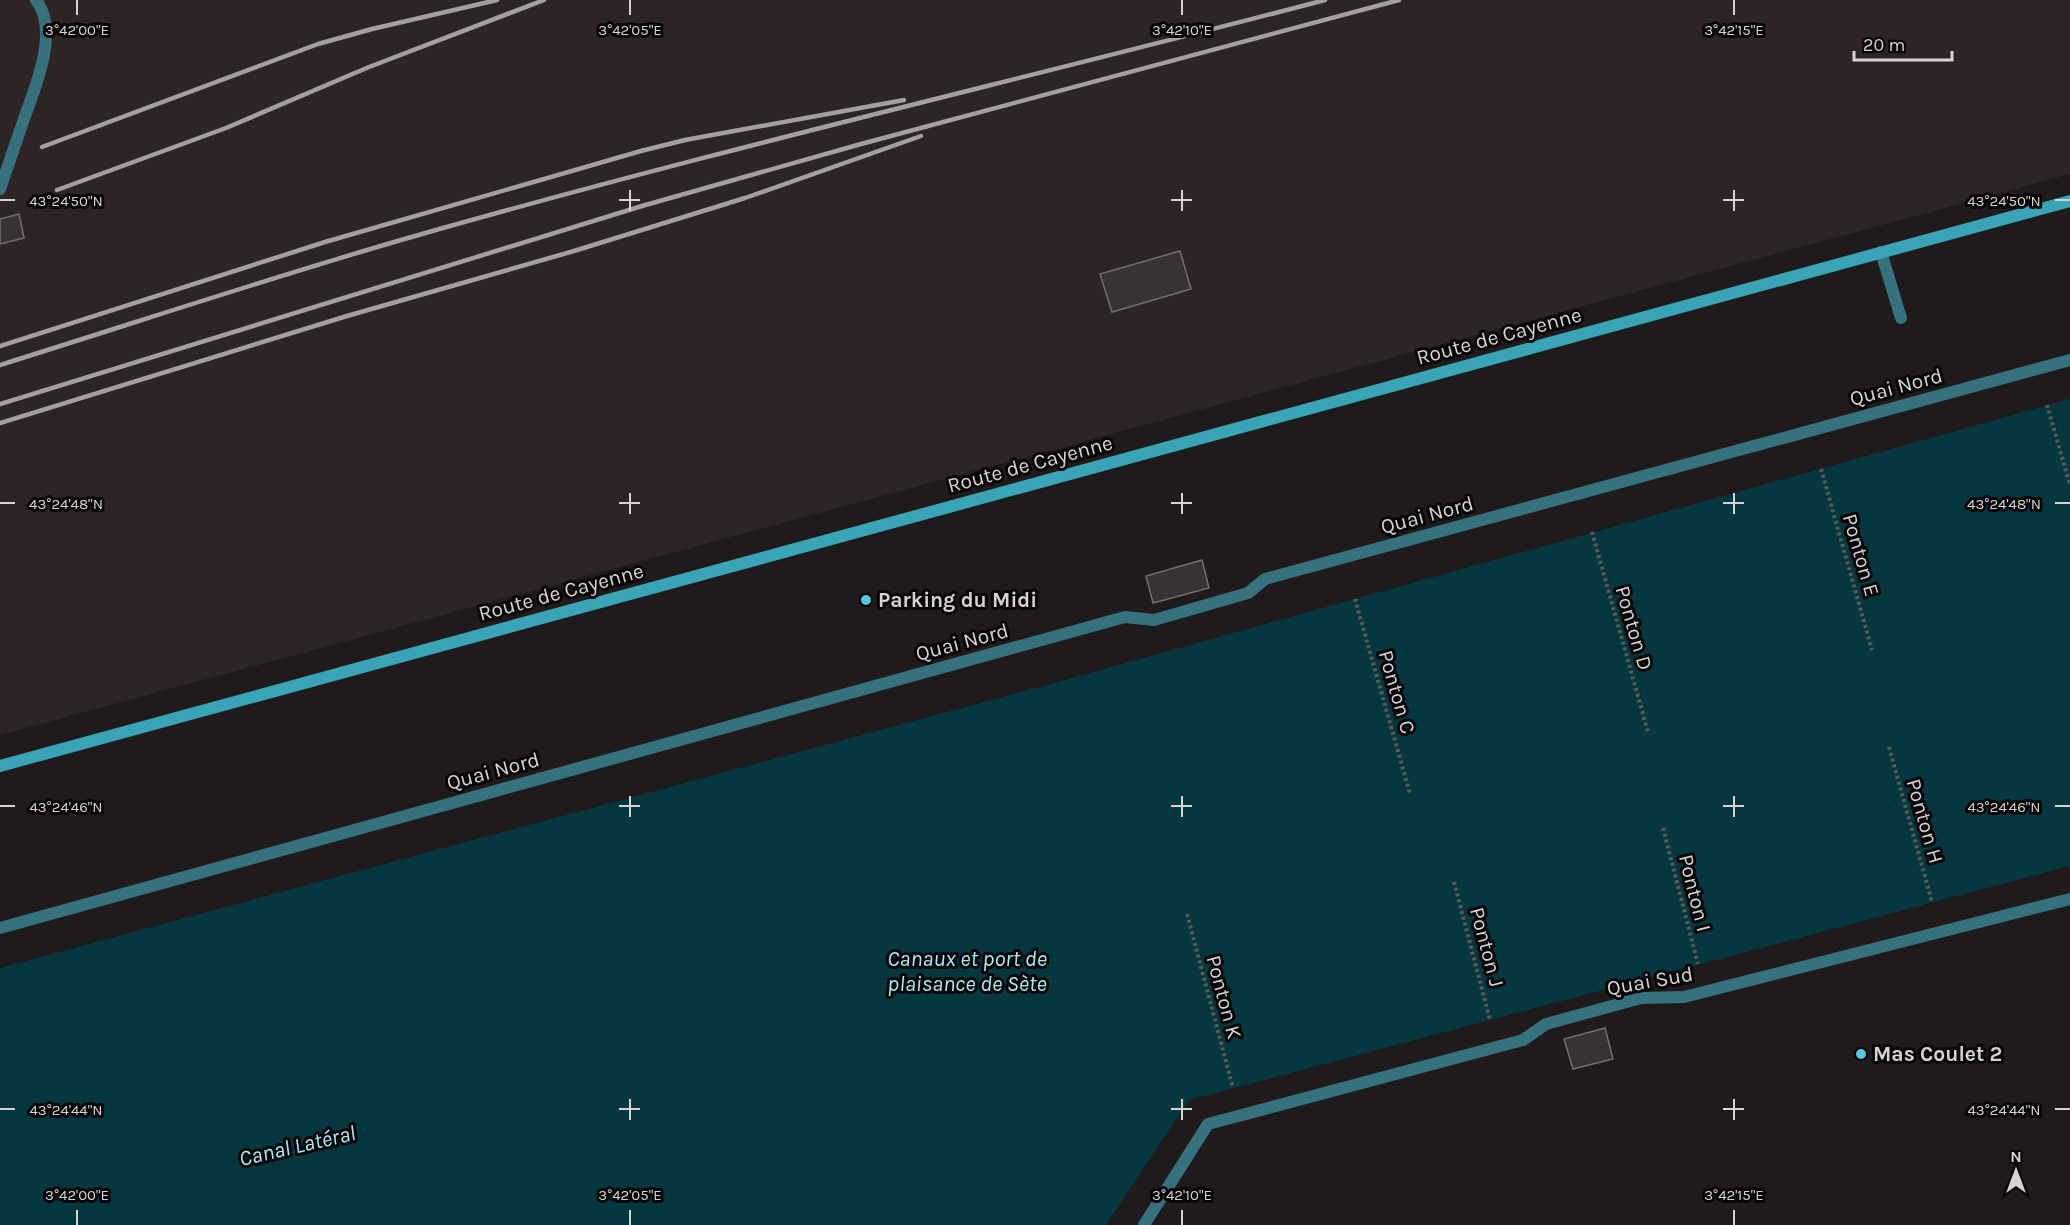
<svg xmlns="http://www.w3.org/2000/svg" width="2070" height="1225" font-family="Karla,sans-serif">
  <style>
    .built { fill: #2e2426 }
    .water { fill: #06373f }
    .building { fill: #373233; stroke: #736d6e; stroke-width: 1.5 }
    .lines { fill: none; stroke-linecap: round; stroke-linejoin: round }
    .path { stroke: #5c5758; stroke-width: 4; stroke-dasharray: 3 3; stroke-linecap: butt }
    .lane { stroke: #35727d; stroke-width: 12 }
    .secondary { stroke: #39a4b6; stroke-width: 12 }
    .rail { stroke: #a39fa0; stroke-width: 4.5 }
    .ticks { fill: none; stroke: #d7d3d4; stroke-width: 2 }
    .poi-dot { fill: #55cadf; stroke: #080606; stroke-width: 2 }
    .labels { text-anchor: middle; stroke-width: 6; stroke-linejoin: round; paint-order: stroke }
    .street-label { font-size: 21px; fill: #d7d3d4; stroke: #080606 }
    .poi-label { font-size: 21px; font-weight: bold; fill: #d7d3d4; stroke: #080606; text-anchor: start }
    .water-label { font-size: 22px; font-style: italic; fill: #a8eaf7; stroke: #080606 }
    .ticks-label { font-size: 15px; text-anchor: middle; fill: #d7d3d4; stroke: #080606; stroke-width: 6; stroke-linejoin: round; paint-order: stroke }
  </style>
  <rect width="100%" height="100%" fill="#1f1a1b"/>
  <path class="built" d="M0 0H2070V174L0 735Z"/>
  <path class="water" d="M2070 399V866L1189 1100 1106 1225H0V968L1065 680Z"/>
  <g class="building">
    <path d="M19 214 24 238 0 244V219Z"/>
    <path d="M1180 251 1191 289 1112 312 1100 274Z"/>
    <path d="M1202 560 1209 588 1153 603 1146 576Z"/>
    <path d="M1605 1028 1613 1059 1573 1069 1564 1039Z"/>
  </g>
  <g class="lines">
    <g class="path">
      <path d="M2047 405 2070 485"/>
      <path d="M1821 469 1872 650"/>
      <path d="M1592 532 1648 732"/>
      <path d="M1355 599 1410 794"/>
      <path d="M1889 747 1932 902"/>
      <path d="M1663 828 1698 964"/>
      <path d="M1454 882 1490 1020"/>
      <path d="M1187 914 1233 1088"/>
    </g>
    <g class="lane">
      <path d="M0 189C8 166 16 143 24 119 35 87 60 31 36 0"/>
      <path d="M1881 252 1901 318"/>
      <path d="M0 928 1125 617 1154 620 1248 593 1265 579 2070 360"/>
      <path d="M1144 1225 1208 1124 1523 1040 1546 1024 1641 998 1684 997 2070 899"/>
    </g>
    <path class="secondary" d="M0 766 2070 201"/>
    <g class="rail">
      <path d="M42 147 318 44 372 29 497 0"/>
      <path d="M57 190 226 128 369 67 544 0"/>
      <path d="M0 346 325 242 641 151 685 140 904 100"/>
      <path d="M0 365C141 321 281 274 422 234 721 149 1024 79 1325 0"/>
      <path d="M0 404 642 206 861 144 1399 0"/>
      <path d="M0 423 347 316 574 251 745 198 921 136"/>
    </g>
  </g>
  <path class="ticks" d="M77 0V15M630 0V15M1182 0V15M1734 0V15M630 190V211M1182 190V211M1734 190V211M0 200H15M619 200H640M1171 200H1192M1723 200H1744M2055 200H2070M630 493V514M1182 493V514M1734 493V514M0 503H15M619 503H640M1171 503H1192M1723 503H1744M2055 503H2070M630 796V817M1182 796V817M1734 796V817M0 806H15M619 806H640M1171 806H1192M1723 806H1744M2055 806H2070M630 1099V1120M1182 1099V1120M1734 1099V1120M0 1109H15M619 1109H640M1171 1109H1192M1723 1109H1744M2055 1109H2070M77 1210V1225M630 1210V1225M1182 1210V1225M1734 1210V1225"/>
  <g class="poi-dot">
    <circle cx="866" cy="600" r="6"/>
    <circle cx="1861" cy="1054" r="6"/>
  </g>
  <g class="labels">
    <g class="street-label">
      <text transform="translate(1499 336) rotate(-15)" y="7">Route de Cayenne</text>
      <text transform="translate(1896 387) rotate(-15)" y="7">Quai Nord</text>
      <text transform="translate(1030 464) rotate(-15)" y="7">Route de Cayenne</text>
      <text transform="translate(1427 515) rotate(-15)" y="7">Quai Nord</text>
      <text transform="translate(1861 555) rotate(74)" y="7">Ponton E</text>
      <text transform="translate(561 592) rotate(-15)" y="7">Route de Cayenne</text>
      <text transform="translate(1634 628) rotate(74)" y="7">Ponton D</text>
      <text transform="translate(962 642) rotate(-15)" y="7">Quai Nord</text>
      <text transform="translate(1397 692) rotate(74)" y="7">Ponton C</text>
      <text transform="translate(493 771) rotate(-15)" y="7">Quai Nord</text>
      <text transform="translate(1925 821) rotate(74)" y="7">Ponton H</text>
      <text transform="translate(1695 893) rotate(76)" y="7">Ponton I</text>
      <text transform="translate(1487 947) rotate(75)" y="7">Ponton J</text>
      <text transform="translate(1650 981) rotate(-10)" y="7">Quai Sud</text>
      <text transform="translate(1224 997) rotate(75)" y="7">Ponton K</text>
    </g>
    <g class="poi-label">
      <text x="878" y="607">Parking du Midi</text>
      <text x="1873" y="1061">Mas Coulet 2</text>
    </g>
    <g class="water-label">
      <text x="967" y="966">Canaux et port de<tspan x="967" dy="25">plaisance de Sète</tspan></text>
      <text transform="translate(297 1145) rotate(-13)" y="8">Canal Latéral</text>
    </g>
  </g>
  <g class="ticks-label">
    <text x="77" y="35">3°42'00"E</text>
    <text x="630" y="35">3°42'05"E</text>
    <text x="1182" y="35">3°42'10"E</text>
    <text x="1734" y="35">3°42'15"E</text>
    <text x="66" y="206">43°24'50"N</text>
    <text x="2004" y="206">43°24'50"N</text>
    <text x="66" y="509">43°24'48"N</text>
    <text x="2004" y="509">43°24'48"N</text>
    <text x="66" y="812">43°24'46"N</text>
    <text x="2004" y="812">43°24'46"N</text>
    <text x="66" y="1115">43°24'44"N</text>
    <text x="2004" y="1115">43°24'44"N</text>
    <text x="77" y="1200">3°42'00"E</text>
    <text x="630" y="1200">3°42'05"E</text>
    <text x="1182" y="1200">3°42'10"E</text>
    <text x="1734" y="1200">3°42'15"E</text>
  </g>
  <g transform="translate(2016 1171)" stroke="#080606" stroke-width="4.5" paint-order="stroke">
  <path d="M0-4.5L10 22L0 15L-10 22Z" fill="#d7d3d4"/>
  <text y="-9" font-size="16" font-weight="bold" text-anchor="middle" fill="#d7d3d4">N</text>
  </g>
  <path d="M1854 51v9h98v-9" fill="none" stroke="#d7d3d4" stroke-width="3"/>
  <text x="1863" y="51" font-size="18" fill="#d7d3d4" stroke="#080606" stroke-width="4.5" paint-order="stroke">20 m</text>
</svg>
